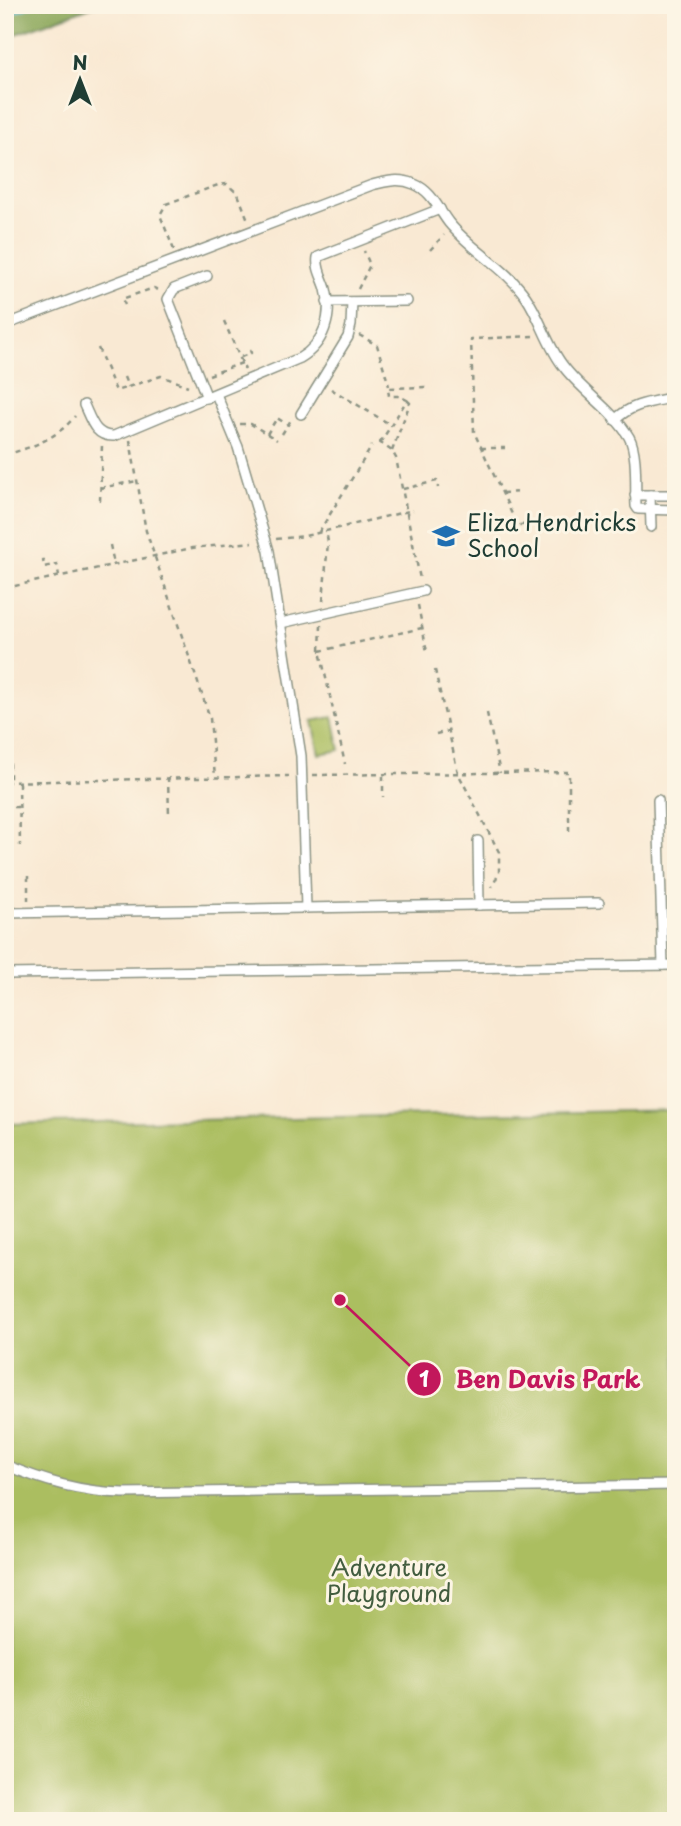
<svg xmlns="http://www.w3.org/2000/svg" width="681" height="1826" font-family="'Playpen Sans',sans-serif">
  <style>
    .green { fill: #abbe61; stroke: #657e4a; stroke-width: 2 }
    .forest { fill: #88a557; stroke: #547146; stroke-width: 2 }
    .lines { fill: none; stroke-linecap: round; stroke-linejoin: round }
    .stream { stroke: #61c1df; stroke-width: 4.5 }
    .lane-casing { stroke: #8c9384; stroke-width: 12 }
    .path { stroke: #8c9384; stroke-width: 2.5; stroke-dasharray: 5 5; stroke-linecap: butt }
    .lane { stroke: #fff; stroke-width: 9 }
    .labels { text-anchor: middle; stroke-width: 6; stroke-linejoin: round; paint-order: stroke }
    .poi-label { font-size: 23px; fill: #1f3d34; stroke: #fcf5e5; text-anchor: start }
    .park-label { font-size: 23px; fill: #425d3f; stroke: #fcf5e5 }
    .leader { fill: none; stroke: #c2185b; stroke-width: 2.5 }
    .callout-dot { fill: #c2185b; stroke: #fcf5e5; stroke-width: 2.5 }
    .mark-label { font-size: 21px; text-anchor: middle; font-weight: bold; fill: #fff }
    .callout-label { font-size: 24px; text-anchor: middle; font-weight: bold; fill: #c2185b; stroke: #fcf5e5; stroke-width: 6; stroke-linejoin: round; paint-order: stroke }
  </style>
  <rect width="100%" height="100%" fill="#fcf5e5"/>
  <filter id="ink" filterUnits="userSpaceOnUse"><feTurbulence type="fractalNoise" baseFrequency=".0143" numOctaves="2"/><feDisplacementMap in="SourceGraphic" scale="14" xChannelSelector="R" yChannelSelector="G"/><feConvolveMatrix kernelMatrix="1 2 1 2 8 2 1 2 1" color-interpolation-filters="sRGB"/></filter>
  <filter id="wash" filterUnits="userSpaceOnUse"><feTurbulence type="fractalNoise" baseFrequency=".00686" numOctaves="4" result="noise"/><feDisplacementMap in="SourceGraphic" scale="28" xChannelSelector="R" yChannelSelector="G"/><feGaussianBlur stdDeviation="1.57" result="paint"/><feColorMatrix in="noise" values="0 0 0 0 0 0 0 0 0 0 0 0 0 0 0 0 0 1.4 0 .05"/><feComposite in="paint" operator="in"/></filter>
  <g filter="url(#wash)">
    <rect width="100%" height="100%" fill="#f9e9d3"/>
    <g class="green">
      <path d="M333 717 340 750 319 754 312 721Z"/>
      <path d="M676 1110V1821H5V1124Z"/>
    </g>
    <path class="forest" d="M5 5H96L5 38Z"/>
    <g class="lines">
      <path class="stream" d="M5 14 31 5"/>
    </g>
  </g>
  <g filter="url(#ink)">
    <g class="lines">
      <defs>
        <g id="lane">
          <path d="M327 302 407 301"/>
          <path d="M5 325 372 185C387 181 400 178 414 184 432 191 438 209 449 223 472 251 505 267 526 297 541 319 547 346 564 367 583 392 613 410 629 437 638 453 635 488 636 506L638 509 676 510"/>
          <path d="M216 394 238 447 269 551 301 756 306 908"/>
          <path d="M207 398 168 299 174 289 207 276"/>
          <path d="M84 405C91 420 95 437 114 436L300 358C324 344 333 316 326 289 323 278 316 269 318 257L440 209"/>
          <path d="M301 414 348 337 351 325 352 302"/>
          <path d="M615 420C632 403 653 402 676 397"/>
          <path d="M635 495H676"/>
          <path d="M650 495 651 527"/>
          <path d="M281 623 423 591"/>
          <path d="M658 800 663 965"/>
          <path d="M478 841 479 905"/>
          <path d="M5 913 599 903"/>
          <path d="M5 974 676 965"/>
          <path d="M5 1465C44 1481 80 1492 123 1493L676 1485"/>
        </g>
      </defs>
      <use href="#lane" class="lane-casing"/>
      <g class="path">
        <path d="M174 250 160 215 166 204 218 185 227 184 238 194 248 220"/>
        <path d="M430 250 444 235"/>
        <path d="M358 289 370 265 364 251"/>
        <path d="M125 305 122 299 154 288 160 291"/>
        <path d="M224 321 245 370"/>
        <path d="M359 335 377 345 389 386"/>
        <path d="M533 336 471 339 474 432 517 525 622 521 638 523"/>
        <path d="M98 348 116 391 161 376 188 386"/>
        <path d="M241 357 251 353 250 350"/>
        <path d="M209 375 242 363"/>
        <path d="M124 377 128 387"/>
        <path d="M331 389 391 425"/>
        <path d="M240 424H251L277 440"/>
        <path d="M267 434 277 418 288 425"/>
        <path d="M282 434 291 420"/>
        <path d="M130 440 146 531 210 718 215 777"/>
        <path d="M379 442 392 451 396 458 420 579"/>
        <path d="M380 443 407 400 399 396H389L388 388 429 387"/>
        <path d="M481 448H505"/>
        <path d="M392 451 410 403 407 400"/>
        <path d="M5 455C32 447 57 439 75 416"/>
        <path d="M100 488 137 481"/>
        <path d="M403 489 437 481 438 488"/>
        <path d="M502 493 520 492"/>
        <path d="M100 501 102 445"/>
        <path d="M319 532 372 446"/>
        <path d="M276 539 305 536 413 510"/>
        <path d="M110 545 114 564"/>
        <path d="M45 560H43L44 567 57 564 59 576"/>
        <path d="M5 588 192 548 252 542"/>
        <path d="M323 601 328 542 326 531"/>
        <path d="M418 605 427 652"/>
        <path d="M321 625 320 651 345 764"/>
        <path d="M320 651 422 628"/>
        <path d="M435 670 458 773 499 852V873L492 887"/>
        <path d="M487 713 500 773"/>
        <path d="M436 734 449 731"/>
        <path d="M5 755 10 761V782"/>
        <path d="M313 775 569 772V835"/>
        <path d="M383 776V797"/>
        <path d="M168 777 169 816"/>
        <path d="M5 782 289 776"/>
        <path d="M19 783 20 846"/>
        <path d="M6 810V807H20"/>
        <path d="M28 876V900"/>
      </g>
      <use href="#lane" class="lane"/>
    </g>
  </g>
  <defs>
    <symbol id="school-bare" viewBox="-9 -9 18 18"><path d="M0-5L7-2L0 1L-7-2ZM-4 1L0 2.5L4 1V4Q0 6-4 4Z" fill="#1f6fb2" stroke="#fcf5e5" stroke-width="2.5" paint-order="stroke"/></symbol>
  </defs>
  <g fill-rule="evenodd">
    <use href="#school-bare" x="427" y="517" width="38" height="38"/>
  </g>
  <g class="labels">
    <g class="poi-label">
      <text x="467" y="531">Eliza Hendricks<tspan x="467" dy="26">School</tspan></text>
    </g>
    <g class="park-label">
      <text x="389" y="1576">Adventure<tspan x="389" dy="26">Playground</tspan></text>
    </g>
  </g>
  <path class="leader" d="M340 1300L424 1379"/>
  <g class="callout-dot">
    <circle cx="340" cy="1300" r="7"/>
    <circle cx="424" cy="1379" r="18"/>
  </g>
  <g class="mark-label">
    <text x="424" y="1387">1</text>
  </g>
  <g class="callout-label">
    <text x="548" y="1388">Ben Davis Park</text>
  </g>
  <rect width="681" height="1826" fill="none" stroke="#fcf5e5" stroke-width="28"/>
  <g transform="translate(80 80)" stroke="#fcf5e5" stroke-width="5" paint-order="stroke">
  <path d="M0-5L12 26L0 18L-12 26Z" fill="#1f3d34"/>
  <text y="-10" font-size="19" font-weight="bold" text-anchor="middle" fill="#1f3d34">N</text>
  </g>
</svg>
